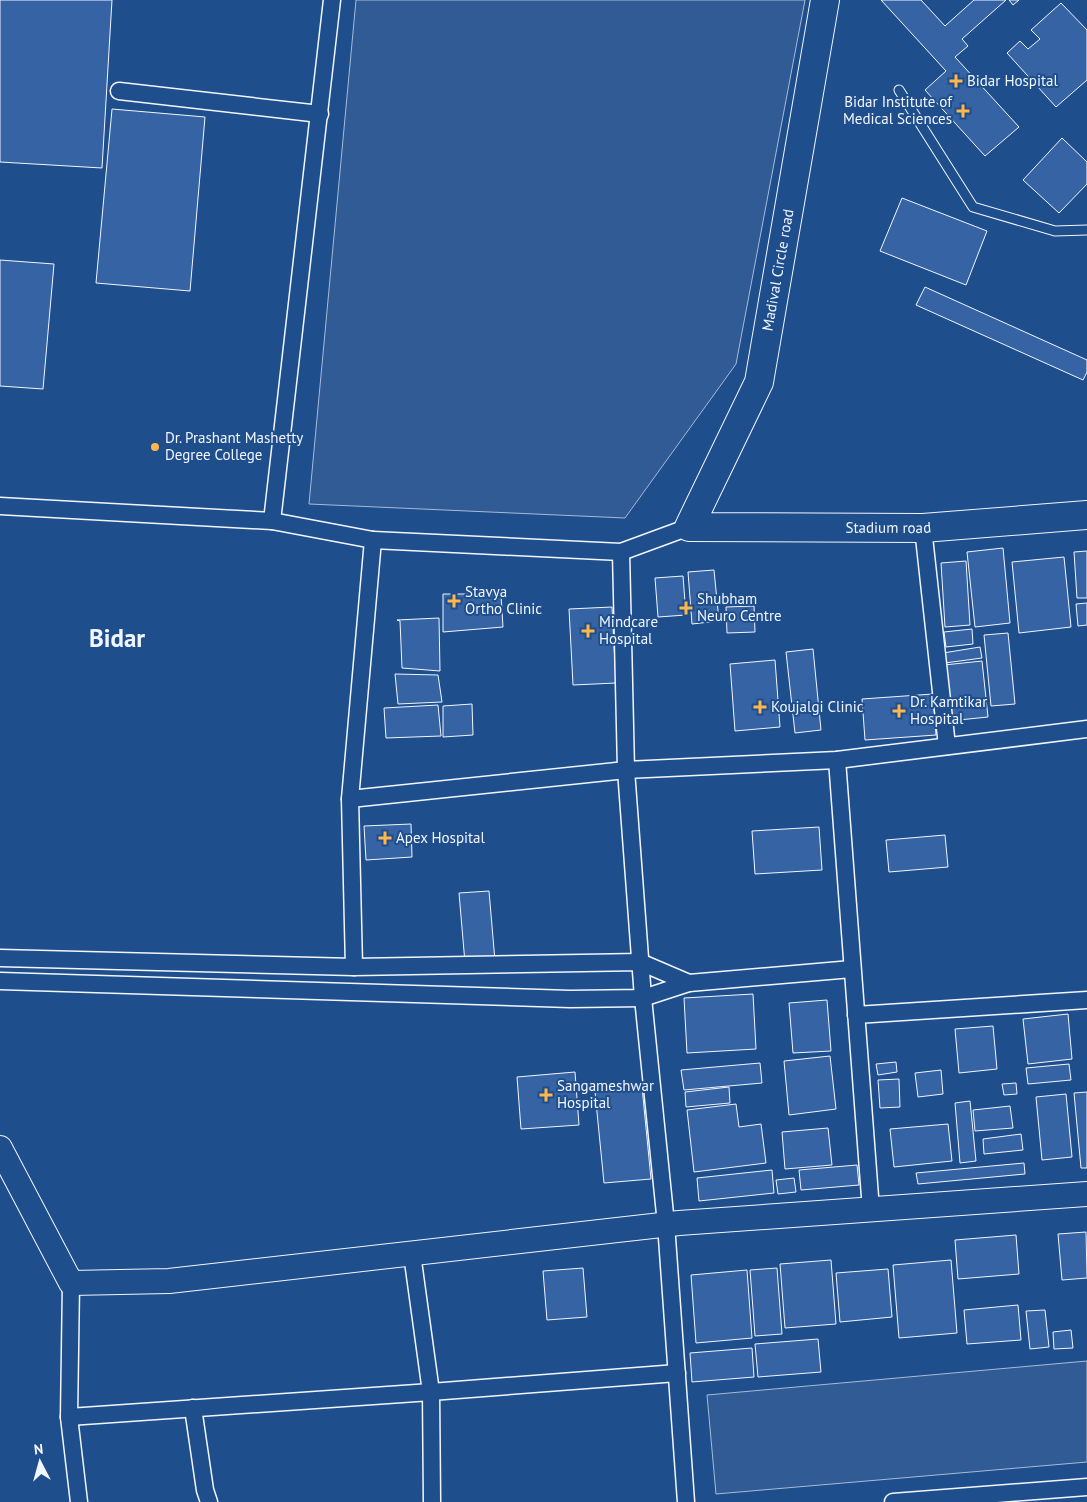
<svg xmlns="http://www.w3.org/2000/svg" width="1087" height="1502" font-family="'PT Sans',sans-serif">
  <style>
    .built { fill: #305b95; stroke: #a8bbd7 }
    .building { fill: #3563a3; stroke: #f2f6ff }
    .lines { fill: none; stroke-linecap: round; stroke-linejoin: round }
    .service-casing { stroke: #f2f6ff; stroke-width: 11 }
    .minor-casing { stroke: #f2f6ff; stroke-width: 19 }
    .secondary-casing { stroke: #f2f6ff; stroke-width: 26 }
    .trunk-casing { stroke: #f2f6ff; stroke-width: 30 }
    .service { stroke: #1f4e8c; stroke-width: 9 }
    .minor { stroke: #1f4e8c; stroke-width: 16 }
    .secondary { stroke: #1f4e8c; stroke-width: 24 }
    .trunk { stroke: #1f4e8c; stroke-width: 28 }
    .poi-dot { fill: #ffb74d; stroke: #1f4e8c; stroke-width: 2 }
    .labels { text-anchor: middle; stroke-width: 4; stroke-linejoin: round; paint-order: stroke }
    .poi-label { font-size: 15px; fill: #f2f6ff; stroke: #1f4e8c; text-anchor: start }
    .street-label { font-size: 15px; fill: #f2f6ff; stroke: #1f4e8c }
    .town-label { font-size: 25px; font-weight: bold; fill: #f2f6ff; stroke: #1f4e8c }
  </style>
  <rect width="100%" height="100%" fill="#1f4e8c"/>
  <g class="built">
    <path d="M356 0H805L736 364 625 518 309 504Z"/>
    <path d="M1087 1361V1462L716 1494 707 1395Z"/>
  </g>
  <g class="building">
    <path d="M0 0H112L102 168 0 162Z"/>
    <path d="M881 0H921L945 26 974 0H1006L962 39 968 46 955 57 1019 127 985 156 925 90 946 71Z"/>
    <path d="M1009 0H1019L1013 5Z"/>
    <path d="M1061 3 1087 30V80L1056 107 1007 53 1020 41 1028 49 1040 39 1031 30Z"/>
    <path d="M112 109 205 117 190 291 96 283Z"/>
    <path d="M1062 138 1087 162V184L1059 213 1023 180Z"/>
    <path d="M902 198 987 231 966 285 880 251Z"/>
    <path d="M0 260 54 264 43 389 0 386Z"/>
    <path d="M925 287 1087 360V372L1083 380 916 305Z"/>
    <path d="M1003 548 1010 623 975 627 967 552Z"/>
    <path d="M1087 551V598H1077L1074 552Z"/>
    <path d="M1064 557 1071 627 1019 633 1012 562Z"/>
    <path d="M966 561 970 625 945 627 941 563Z"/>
    <path d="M714 570 719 621 692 624 688 572Z"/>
    <path d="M683 576 686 615 658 617 655 578Z"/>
    <path d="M443 594H501L503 627 443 632Z"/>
    <path d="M1087 603V625L1078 626 1076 604Z"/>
    <path d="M754 606 755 632 727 633 726 607Z"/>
    <path d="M612 607 616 683 573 685 569 609Z"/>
    <path d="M439 618 440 671 402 668 400 621 397 620Z"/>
    <path d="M972 629 973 644 946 647 944 632Z"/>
    <path d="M1008 633 1015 704 991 706 984 635Z"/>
    <path d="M980 647 982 658 945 663 943 653Z"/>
    <path d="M813 649 821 730 795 733 786 652Z"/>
    <path d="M775 660 780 727 735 731 730 664Z"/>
    <path d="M982 661 988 717 949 721 944 665Z"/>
    <path d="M395 674 438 675 442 702 398 704Z"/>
    <path d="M933 694 936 735 865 740 862 699Z"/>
    <path d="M472 704 473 735 443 737V706Z"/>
    <path d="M438 705 441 736 386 738 384 708Z"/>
    <path d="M411 824 412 857 366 860 364 826Z"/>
    <path d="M819 827 822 870 755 874 752 831Z"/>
    <path d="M945 835 948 867 889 872 886 840Z"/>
    <path d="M489 891 495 961 465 963 459 893Z"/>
    <path d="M753 994 756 1049 687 1053 684 998Z"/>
    <path d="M827 1000 831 1051 793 1053 789 1003Z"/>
    <path d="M1068 1014 1072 1059 1028 1064 1023 1019Z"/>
    <path d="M993 1026 997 1069 959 1073 955 1029Z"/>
    <path d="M830 1056 836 1109 789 1115 784 1061Z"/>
    <path d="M896 1062 897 1072 878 1075 876 1064Z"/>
    <path d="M760 1063 762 1083 684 1090 681 1070Z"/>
    <path d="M1069 1064 1071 1080 1028 1084 1026 1068Z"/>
    <path d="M941 1070 943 1094 918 1097 915 1073Z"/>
    <path d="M575 1072 579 1125 521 1129 517 1077Z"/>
    <path d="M899 1079 900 1107 880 1108 878 1080Z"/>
    <path d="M1016 1083 1017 1094 1004 1095 1002 1084Z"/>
    <path d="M642 1087 651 1179 604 1183 595 1092Z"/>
    <path d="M729 1087 730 1103 686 1107 685 1092Z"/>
    <path d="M1087 1092V1168H1081L1074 1093Z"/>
    <path d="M1066 1094 1072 1157 1042 1160 1036 1097Z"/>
    <path d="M970 1101 976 1161 960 1163 955 1103Z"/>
    <path d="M736 1104 739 1127 761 1124 766 1163 694 1172 687 1110Z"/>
    <path d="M1010 1106 1013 1128 975 1131 973 1110Z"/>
    <path d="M948 1124 952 1161 894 1167 890 1129Z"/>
    <path d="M828 1128 832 1165 785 1169 782 1132Z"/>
    <path d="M1021 1134 1023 1150 984 1154 983 1139Z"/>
    <path d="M1024 1163 1025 1174 918 1184 916 1173Z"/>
    <path d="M857 1165 859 1185 801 1190 799 1170Z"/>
    <path d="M772 1170 774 1193 699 1201 697 1178Z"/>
    <path d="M794 1178 796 1192 778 1194 776 1180Z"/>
    <path d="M1086 1232 1087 1278 1062 1280 1058 1234Z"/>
    <path d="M1016 1235 1019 1274 958 1279 955 1240Z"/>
    <path d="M831 1260 836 1324 785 1328 780 1264Z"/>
    <path d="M951 1260 957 1333 899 1338 893 1265Z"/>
    <path d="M583 1268 587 1317 547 1320 543 1271Z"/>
    <path d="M777 1268 782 1334 755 1336 750 1270Z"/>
    <path d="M888 1269 892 1317 840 1322 836 1273Z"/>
    <path d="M747 1270 752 1338 696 1343 691 1275Z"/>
    <path d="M1018 1305 1021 1340 967 1344 964 1310Z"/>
    <path d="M1045 1310 1049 1347 1030 1349 1026 1311Z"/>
    <path d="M1071 1330 1073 1348 1054 1349 1053 1332Z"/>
    <path d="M818 1339 821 1372 758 1377 755 1344Z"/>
    <path d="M752 1348 754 1377 692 1382 690 1353Z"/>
  </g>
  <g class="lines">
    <defs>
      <path id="service" d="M899 90 973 207 1055 231 1087 230"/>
      <g id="minor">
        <path d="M119 91 320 114"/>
        <path d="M0 506 272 521 373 540"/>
        <path d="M272 521 332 0"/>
        <path d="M923 528 947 746"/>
        <path d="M621 552 626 770 643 998 666 1224 686 1502"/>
        <path d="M837 760 871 1210"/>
        <path d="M350 799 626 770 837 760 1087 729"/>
        <path d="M0 958 354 967 640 962 689 983"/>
        <path d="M354 967 350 799 373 540 621 552 689 527"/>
        <path d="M0 981 570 999 643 998 689 983 852 969"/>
        <path d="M856 1015 1087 1000"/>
        <path d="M412 1254 431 1392 432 1502"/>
        <path d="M71 1283 69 1417 79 1502"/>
        <path d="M193 1408 205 1490 209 1502"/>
        <path d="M69 1417 431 1392 677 1373"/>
        <path d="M893 1502 1087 1487"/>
      </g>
      <path id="secondary" d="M0 1148 71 1283 169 1281 679 1223 1087 1194"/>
      <g id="trunk">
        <path id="s1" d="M825 0 759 382 689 527 923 528 1087 515"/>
      </g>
    </defs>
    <use href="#service" class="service-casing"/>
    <use href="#minor" class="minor-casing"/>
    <use href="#secondary" class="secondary-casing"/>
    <use href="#trunk" class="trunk-casing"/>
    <use href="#service" class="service"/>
    <use href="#minor" class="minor"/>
    <use href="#secondary" class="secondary"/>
    <use href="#trunk" class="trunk"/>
  </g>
  <g class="poi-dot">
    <path d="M953.5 73.5h5v5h5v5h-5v5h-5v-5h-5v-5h5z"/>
    <path d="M960.5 103.5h5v5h5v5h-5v5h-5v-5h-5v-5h5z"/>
    <circle cx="155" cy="447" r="5"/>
    <path d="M451.5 593.5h5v5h5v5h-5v5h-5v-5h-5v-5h5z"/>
    <path d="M683.5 600.5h5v5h5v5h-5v5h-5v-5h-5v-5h5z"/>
    <path d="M585.5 623.5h5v5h5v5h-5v5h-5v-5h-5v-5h5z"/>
    <path d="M757.5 699.5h5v5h5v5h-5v5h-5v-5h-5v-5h5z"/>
    <path d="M896.5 703.5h5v5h5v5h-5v5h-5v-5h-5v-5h5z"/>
    <path d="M382.5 830.5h5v5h5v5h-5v5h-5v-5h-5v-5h5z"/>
    <path d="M543.5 1087.5h5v5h5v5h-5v5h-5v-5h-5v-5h5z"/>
  </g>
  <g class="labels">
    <g class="poi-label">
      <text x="967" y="86">Bidar Hospital</text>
      <text x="952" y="107" text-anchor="end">Bidar Institute of<tspan x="952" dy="17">Medical Sciences</tspan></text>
      <text x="165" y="443">Dr. Prashant Mashetty<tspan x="165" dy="17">Degree College</tspan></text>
      <text x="465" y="597">Stavya<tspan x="465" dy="17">Ortho Clinic</tspan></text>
      <text x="697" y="604">Shubham<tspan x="697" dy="17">Neuro Centre</tspan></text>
      <text x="599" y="627">Mindcare<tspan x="599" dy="17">Hospital</tspan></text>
      <text x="910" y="707">Dr. Kamtikar<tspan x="910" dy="17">Hospital</tspan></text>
      <text x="771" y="712">Koujalgi Clinic</text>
      <text x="396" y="843">Apex Hospital</text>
      <text x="557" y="1091">Sangameshwar<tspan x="557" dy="17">Hospital</tspan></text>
    </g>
    <g class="street-label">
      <text transform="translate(778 270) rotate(-80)" y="5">Madival Circle road</text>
      <text dy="5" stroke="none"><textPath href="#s1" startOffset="748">Stadium road</textPath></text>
    </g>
    <g class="town-label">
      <text x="117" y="647">Bidar</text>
    </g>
  </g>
  <g transform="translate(40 1462) rotate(354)" stroke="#1f4e8c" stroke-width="4" paint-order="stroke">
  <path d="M0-4L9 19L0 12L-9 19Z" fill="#f2f6ff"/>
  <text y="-8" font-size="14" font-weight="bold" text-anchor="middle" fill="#f2f6ff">N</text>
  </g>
</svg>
